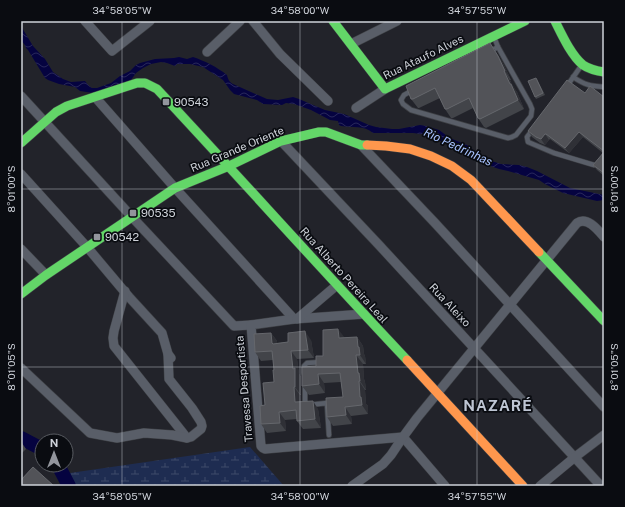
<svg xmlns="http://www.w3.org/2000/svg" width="625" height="507" font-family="'Public Sans',sans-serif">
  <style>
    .wetland { fill: url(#wetland-marsh) }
    .water { fill: url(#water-waves) }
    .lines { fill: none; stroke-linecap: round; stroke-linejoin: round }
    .river { stroke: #050340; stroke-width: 14 }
    .lane-casing { stroke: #3e4045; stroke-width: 6 }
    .street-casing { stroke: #3e4045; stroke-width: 10 }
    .fast-casing { stroke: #3e4045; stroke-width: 10 }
    .slow-casing { stroke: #3e4045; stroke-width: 10 }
    .lane { stroke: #595e68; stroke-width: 4.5 }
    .street { stroke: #595e68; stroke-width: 9 }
    .fast { stroke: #63d668; stroke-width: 9 }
    .slow { stroke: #ff974d; stroke-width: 9 }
    .wall { fill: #424449 }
    .shaded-wall { fill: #2f3036 }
    .building { fill: #525358; stroke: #65676c }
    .ticks { fill: none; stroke: #ced2d9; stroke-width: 1; stroke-opacity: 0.45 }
    .poi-dot { fill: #92959c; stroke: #0a0c11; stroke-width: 1.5 }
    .labels { text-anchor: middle; stroke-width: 3.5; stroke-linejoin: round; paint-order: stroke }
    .street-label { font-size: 11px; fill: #ced2d9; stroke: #0a0c11 }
    .poi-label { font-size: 11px; fill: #ced2d9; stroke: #0a0c11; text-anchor: start }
    .water-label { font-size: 12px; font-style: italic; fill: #a6c1fd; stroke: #0a0c11 }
    .district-label { font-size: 15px; font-weight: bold; letter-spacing: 1px; fill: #bec5d3; stroke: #0a0c11 }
    .neatline { fill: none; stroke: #ced2d9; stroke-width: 1.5 }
    .ticks-label { font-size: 10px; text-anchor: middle; fill: #ced2d9 }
  </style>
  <defs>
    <pattern id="wetland-marsh" width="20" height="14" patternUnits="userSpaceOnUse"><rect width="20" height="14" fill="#1e2c51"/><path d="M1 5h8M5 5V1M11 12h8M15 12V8" fill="none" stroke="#3e4a69"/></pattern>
    <pattern id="water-waves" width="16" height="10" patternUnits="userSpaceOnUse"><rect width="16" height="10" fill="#050340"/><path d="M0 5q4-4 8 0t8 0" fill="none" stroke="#28275b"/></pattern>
  </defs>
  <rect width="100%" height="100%" fill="#22232a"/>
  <path class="wetland" d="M250 447 284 486H69L63 474Z"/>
  <path class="water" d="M21 26 33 46 45 59 53 72 63 79 71 82 85 81 89 86 92 88H97L111 83 120 76 130 71 136 65 140 63 155 59 174 58 179 57 187 59 193 57C205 61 217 67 227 75 228 79 229 82 233 84L267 99 278 100 293 97 299 99 325 110 344 114 369 125 376 127 392 129H399L420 125 426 126 439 130 450 138 469 146 477 154 485 159 501 164 519 165 527 167 537 171 570 188 604 195V200L597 201 563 193 545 184 539 180 508 171 499 169 479 162 439 140 435 136 426 134H421L413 133H373C364 125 352 128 341 126L339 125 338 121 330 120 311 110 294 104 286 103 282 105 263 104 257 100 234 94 230 90 223 80 203 67 190 64H177L175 66 167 63 161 62 151 64 143 68 136 73 131 80 93 93 80 91 75 87 59 84 48 80 45 78 28 50 26 48C25 45 24 43 21 41Z"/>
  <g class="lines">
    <g class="river">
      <path d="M21 438 42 449"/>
      <path d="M58 465 69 486"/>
    </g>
    <defs>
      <g id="lane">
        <path d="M489 52 498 47"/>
        <path d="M573 77C585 85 590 86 604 87"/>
        <path d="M567 86 581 66"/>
        <path d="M413 90 404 95 401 100 403 104 411 110 508 138 512 137 516 135 531 116 532 109 530 104 498 47 494 37"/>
        <path d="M533 129 527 137 528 142 554 153 594 165"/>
        <path d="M304 373V366L307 363 322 362"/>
        <path d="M305 385V401L306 404 309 405 327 403 329 435"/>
      </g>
      <g id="street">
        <path d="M85 21 112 51 150 21"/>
        <path d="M253 21 280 54 328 101"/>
        <path d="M351 44 397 21"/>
        <path d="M207 52 240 21"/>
        <path d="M21 96 132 217 234 326 251 325"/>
        <path d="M95 97 175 188 294 319"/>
        <path d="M356 108 385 89"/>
        <path d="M281 141 379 245 601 486"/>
        <path d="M361 145 435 223 604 407"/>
        <path d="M21 174 87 247 129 297 162 333 168 354 171 358"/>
        <path d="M21 249 46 275"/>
        <path d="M125 291 114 331 113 338 114 346 187 438"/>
        <path d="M364 314 294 319 251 325 261 446 263 448 265 449 403 437 445 486"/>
        <path d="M297 319 337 285"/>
        <path d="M21 368 90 433 117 438 144 433 172 435 187 438 191 437 201 429 202 426 201 422 192 408 169 379 168 354"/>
        <path d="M352 486 383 464 391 455 403 437 417 418 577 223C587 216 598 230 604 237"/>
        <path d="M540 486 575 457 604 435"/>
      </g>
      <g id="fast">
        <path d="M333 21 385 89 525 21"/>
        <path d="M555 21C562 35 571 55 583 65 589 69 597 71 604 72"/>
        <path d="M21 143 56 112 67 106 137 83H145L157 89C241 179 323 271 407 360"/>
        <path d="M539 252 604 321"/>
        <path d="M21 294 46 275 175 188 229 166 281 141 319 132H326L361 145H367"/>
      </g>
      <g id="slow">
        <path d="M367 145 386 146 410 149 431 156 452 166 471 180 539 252"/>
        <path d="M407 360 523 486"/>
      </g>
    </defs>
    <use href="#lane" class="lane-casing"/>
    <use href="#street" class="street-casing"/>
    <use href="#fast" class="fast-casing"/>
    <use href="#slow" class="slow-casing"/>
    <use href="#lane" class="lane"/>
    <use href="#street" class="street"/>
    <use href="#fast" class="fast"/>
    <use href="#slow" class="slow"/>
  </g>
  <g class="wall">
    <path d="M490 43 496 52 504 65 511 80H510L513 87 517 92 524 109 486 128 484 127 478 118 473 108 453 118H451L445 109 440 98 419 108H418L411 99Z"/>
    <path d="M537 79 545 95 536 99 535 97Z"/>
    <path d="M585 93 604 97V176L597 170 593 165 603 153 583 137 569 153 550 139 549 140 545 145 540 143 532 137 528 131Z"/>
    <path d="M271 333 277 341V343L311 340 314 358 297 359 299 374 301 377V395H300V402L318 409 321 428 303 429 297 421V419L285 420 286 431 267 433 261 424 265 405 274 382V370L273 360 261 361 255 352Z"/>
    <path d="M357 337 363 346 364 354 365 356 366 364H363L364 379 365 382 366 390H365L366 404 368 406V414L351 416 352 424 333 426 327 417 343 397 341 382 324 383 325 393 309 395 302 386 316 366 345 338Z"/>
    <path d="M21 443H22L26 449 21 454Z"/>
  </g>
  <g class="shaded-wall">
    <path d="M490 43 496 52 504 65 511 80 505 71Z"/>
    <path d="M504 71 517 92 524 109 518 100Z"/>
    <path d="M579 132 583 137 569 153 565 148Z"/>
    <path d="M545 134 549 140 545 145 541 139Z"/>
    <path d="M338 329 345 338H339Z"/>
    <path d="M305 331 311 340 314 358 308 350Z"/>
    <path d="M271 333 277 341 278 352 272 343Z"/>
    <path d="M357 337 363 346 364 354 365 356 366 364 360 355 358 347Z"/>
    <path d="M291 351 297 359 299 374 301 377V395L295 387Z"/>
    <path d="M356 355 363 364 364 379 365 382 366 390 360 381 358 373Z"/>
    <path d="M318 374 324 383 325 393 319 384Z"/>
    <path d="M359 381 365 390 366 404 368 406V414L362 405 360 397Z"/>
    <path d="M294 387 300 395 301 411 295 402Z"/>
    <path d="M313 401 318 409 321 428 315 419Z"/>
    <path d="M345 407 351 416 352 424 346 415Z"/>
    <path d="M279 412 285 420 286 431 280 423Z"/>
  </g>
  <g class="building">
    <path d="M490 43 498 56 505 71H504L510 84H511L518 100 480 119 478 118 469 98 447 109H445L435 88 413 99H411L406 86Z"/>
    <path d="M536 78 543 93 535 97 528 81Z"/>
    <path d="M567 80 585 93 590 86 604 97V151L579 132 565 148 546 134H545L541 139 536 137 528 131Z"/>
    <path d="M604 152V173L593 165Z"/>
    <path d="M338 329 339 338 357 337 358 347H359L360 355H356L358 373H359L360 381H359L360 397H361L362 405 345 407 346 415 327 417 326 398 343 397 340 373 318 374 319 384 302 386V367L316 366V356H323V330Z"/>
    <path d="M305 331 308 350 291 351 293 369 295 368V387H294L295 402 313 401 315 419 297 421 296 410 279 412 280 423 261 424 260 406 265 405 263 383 274 382 273 370H274L272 351 255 352 254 334 271 333 272 343 273 344 288 342V333Z"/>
    <path d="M33 467 54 486H21V480Z"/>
  </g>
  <path class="ticks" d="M122 21V486M300 21V486M477 21V486M21 189H604M21 367H604"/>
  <g class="poi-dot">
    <rect x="162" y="98" width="8" height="8" rx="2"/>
    <rect x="129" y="209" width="8" height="8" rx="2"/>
    <rect x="93" y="233" width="8" height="8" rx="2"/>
  </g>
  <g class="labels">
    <g class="street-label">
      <text transform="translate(423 57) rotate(-26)" y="4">Rua Ataufo Alves</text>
      <text transform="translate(237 149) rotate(-23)" y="4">Rua Grande Oriente</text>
      <text transform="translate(344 275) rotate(48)" y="4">Rua Alberto Pereira Leal</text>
      <text transform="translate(450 305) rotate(47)" y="4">Rua Aleixo</text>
      <text transform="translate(244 389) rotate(-95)" y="4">Travessa Desportista</text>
    </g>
    <g class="poi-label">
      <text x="174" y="106">90543</text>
      <text x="141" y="217">90535</text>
      <text x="105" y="241">90542</text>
    </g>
    <g class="water-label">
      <text transform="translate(458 147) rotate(25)" y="4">Rio Pedrinhas</text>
    </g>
    <g class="district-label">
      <text x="498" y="411">NAZARÉ</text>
    </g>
  </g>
  <rect width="625" height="507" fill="none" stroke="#0a0c11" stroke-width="44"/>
  <g transform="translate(54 453)"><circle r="19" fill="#0a0c11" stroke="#585b61"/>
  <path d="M0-3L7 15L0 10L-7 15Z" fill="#92959c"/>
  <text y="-6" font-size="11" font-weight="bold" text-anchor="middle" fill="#ced2d9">N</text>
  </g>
  <rect x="22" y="22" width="581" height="463" class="neatline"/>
  <g class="ticks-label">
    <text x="122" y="14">34°58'05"W</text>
    <text x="300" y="14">34°58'00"W</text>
    <text x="477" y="14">34°57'55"W</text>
    <text transform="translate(11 189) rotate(-90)" y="4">8°01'00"S</text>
    <text transform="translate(614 189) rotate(-90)" y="4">8°01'00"S</text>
    <text transform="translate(11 367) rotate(-90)" y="4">8°01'05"S</text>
    <text transform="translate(614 367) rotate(-90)" y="4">8°01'05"S</text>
    <text x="122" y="500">34°58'05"W</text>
    <text x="300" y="500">34°58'00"W</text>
    <text x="477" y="500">34°57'55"W</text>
  </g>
</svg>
